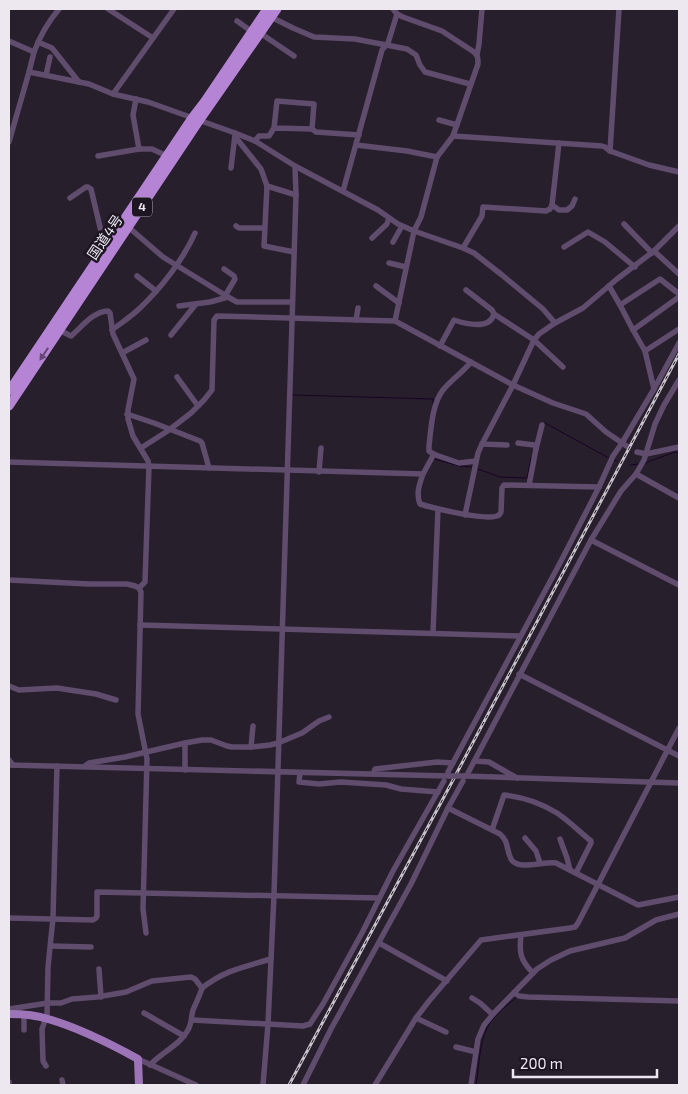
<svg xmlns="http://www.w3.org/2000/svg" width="688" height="1094" font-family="'Exo 2','Noto Sans JP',sans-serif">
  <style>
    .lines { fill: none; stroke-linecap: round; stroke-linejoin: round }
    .stream { stroke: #190226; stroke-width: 1 }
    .minor { stroke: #604c6d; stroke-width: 5.5 }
    .major { stroke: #9d74b8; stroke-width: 8 }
    .highway { stroke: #b684d5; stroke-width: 9 }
    .rail-casing { stroke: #c9c3cc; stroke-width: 3 }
    .rail { stroke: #1d1622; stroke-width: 1; stroke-dasharray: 4; stroke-linecap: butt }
    .minor-bridge { stroke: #604c6d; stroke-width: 5.5 }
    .oneway { fill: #624873 }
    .labels { text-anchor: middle; stroke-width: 5; stroke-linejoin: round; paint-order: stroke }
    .shield { fill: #1d1622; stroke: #afa9b2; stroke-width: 1 }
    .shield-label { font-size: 12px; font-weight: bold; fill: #ede8f0 }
    .street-label { font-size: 14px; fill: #ede8f0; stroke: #1d1622 }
  </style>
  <rect width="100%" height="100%" fill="#271f2c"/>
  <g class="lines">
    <g class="stream">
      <path d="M293 395 433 399V405"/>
      <path d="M545 423 609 458"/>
      <path d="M434 459 460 466 472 467"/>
      <path d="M613 460 617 461"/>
      <path d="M645 463 675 452 679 453"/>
      <path d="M630 465 639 464"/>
      <path d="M478 469 500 477 527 478 531 458"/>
      <path d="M476 1085C479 1067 479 1045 487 1028 493 1016 507 1005 517 997"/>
    </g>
    <g class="minor">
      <path d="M108 9 153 38"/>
      <path d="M393 9 397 14 403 17 442 31 474 52C478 56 478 58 478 64L453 136 437 157 421 217 414 231 395 321"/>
      <path d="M271 17 293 28 314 37 355 39 407 49 416 55 420 65 425 72 470 84"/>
      <path d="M237 21 251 31"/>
      <path d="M260 33 294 56"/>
      <path d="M9 41 34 52 29 72 89 84 113 94 148 102 235 133 255 141 295 166 378 210 398 224 414 231 463 248 474 253 502 275 543 309 555 323 583 308 617 279 654 251 679 226"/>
      <path d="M38 42 52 48 79 82"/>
      <path d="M34 52C40 36 48 22 59 9"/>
      <path d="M477 55 479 44 482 9"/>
      <path d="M46 75 50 57"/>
      <path d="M113 94 174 9"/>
      <path d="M136 99 133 115 139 149"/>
      <path d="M439 120 457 125"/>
      <path d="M312 129 316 132 359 135"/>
      <path d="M235 133 237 139 261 169 267 186 264 246 294 252"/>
      <path d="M453 136 602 146 605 147 610 151 649 165 679 172"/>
      <path d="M255 141 259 136H269L274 128 277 101 314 104 312 129 274 128"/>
      <path d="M9 142 29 72"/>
      <path d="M356 145 407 151 437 157"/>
      <path d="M610 151 619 9"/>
      <path d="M98 156 139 149H152L167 156"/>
      <path d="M231 168 235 135"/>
      <path d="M267 186 296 195"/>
      <path d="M343 191 382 50 388 43 397 14"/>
      <path d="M70 198 86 187H88L91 189 105 248"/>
      <path d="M552 205 559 210H567L572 206 575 199"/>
      <path d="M624 224 652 253"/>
      <path d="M126 225 163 257 228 297 237 302H292"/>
      <path d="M236 226 239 228H264"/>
      <path d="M372 238 387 224 389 218"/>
      <path d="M393 242 402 226"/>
      <path d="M564 247 588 232 605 242 635 267"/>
      <path d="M463 248 482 216 483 207 546 211 550 209 552 205 559 143"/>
      <path d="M654 251 679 274"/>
      <path d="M389 263 406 267"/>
      <path d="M224 269 234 276 235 279 225 296"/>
      <path d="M137 276 156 291"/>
      <path d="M376 286 399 303"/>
      <path d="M609 286 620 305 633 330 645 351 654 389"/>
      <path d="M620 305 660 279 679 294"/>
      <path d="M179 306 210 302 228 297"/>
      <path d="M494 314 534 340 563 367"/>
      <path d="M356 320 358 308"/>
      <path d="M57 329 71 336C82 327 92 312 108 311L110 313 113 334 134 379 128 410V419L133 436 148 461 149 466 145 582 139 588"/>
      <path d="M112 330C121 323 132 316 140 308 161 288 183 260 195 233"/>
      <path d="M633 330 679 297"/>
      <path d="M171 335 196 304"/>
      <path d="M440 346 454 320C466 324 490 330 494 314L492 310 466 290"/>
      <path d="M645 351 679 329"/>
      <path d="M122 353 146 340"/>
      <path d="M471 362C463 372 451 380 443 390 432 404 431 429 429 446V451L433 454 459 463 476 461"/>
      <path d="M177 377 198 406"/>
      <path d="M127 414 154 423 200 441 202 443 209 468"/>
      <path d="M518 443 534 445 536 446V449L529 485"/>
      <path d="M482 444 507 445"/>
      <path d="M141 448 169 430 191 413 204 400 212 390 214 320 217 316 395 321 513 385 553 403 586 414 606 432 628 447"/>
      <path d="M536 449 542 425"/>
      <path d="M637 452 646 454 679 447"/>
      <path d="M9 462 423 474C419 485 416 494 420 504 433 508 489 522 499 515 500 514 501 513 501 512L502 488 504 485 599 487"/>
      <path d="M319 472 321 448"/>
      <path d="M423 474 434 454"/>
      <path d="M636 474 679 498"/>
      <path d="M465 515 478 453 482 444 513 385 534 340 539 334 555 323"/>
      <path d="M591 540 679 585"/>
      <path d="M9 580 89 584H127L135 586 139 588 141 592 138 714 147 759 143 909 146 933"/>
      <path d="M140 625 520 636"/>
      <path d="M433 633 438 509"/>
      <path d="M519 674 679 756"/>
      <path d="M9 686 19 690 57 688 96 694 116 700"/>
      <path d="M185 743V770"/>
      <path d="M251 747 253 726"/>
      <path d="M9 760 13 765"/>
      <path d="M474 761 489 762 517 778"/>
      <path d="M9 765 449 776"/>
      <path d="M85 766 89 763 125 757 185 743 202 740H211L227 746 232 747H251L270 745 278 743 302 733 319 721 329 717"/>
      <path d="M448 772 560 563 599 487 613 456 622 443 654 389 679 343"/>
      <path d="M300 773 299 782 319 784 341 782 386 785 401 789 438 792"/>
      <path d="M468 773 591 540 621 491 636 474 644 460 655 424 664 405 679 380"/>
      <path d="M373 774 375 769 437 762 453 763"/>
      <path d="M464 776 679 783"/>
      <path d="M448 808 500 834C509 842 506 849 511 859 517 871 545 861 556 863L638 905 679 897"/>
      <path d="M492 830 504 795C522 797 541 803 557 813 569 821 580 832 591 841V843L576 873"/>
      <path d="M525 838 536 851 540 863"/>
      <path d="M560 839 567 858 570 870"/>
      <path d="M9 918 93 920 96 918 97 916V892L379 898"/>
      <path d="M521 935C519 952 520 960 533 973"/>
      <path d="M379 943 447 981"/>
      <path d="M51 946 91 947"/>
      <path d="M99 969 101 997"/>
      <path d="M202 988C225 970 244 967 271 959"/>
      <path d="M514 993 519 996 528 997 679 1001"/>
      <path d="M472 998 480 1003 492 1014"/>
      <path d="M9 1009 48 1003H61L72 999 97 997 126 992 152 981 191 977 195 979 202 988C200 995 196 1003 193 1010 191 1017 192 1023 188 1030 180 1045 162 1052 150 1065"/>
      <path d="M144 1013 184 1036"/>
      <path d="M416 1018 446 1032"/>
      <path d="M192 1020 303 1026 310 1024 323 1004 363 931 393 871 444 781"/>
      <path d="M24 1030V1015"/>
      <path d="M456 1047 476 1052"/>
      <path d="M138 1059 196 1085"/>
      <path d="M46 1066 43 1061 42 1029 47 1015 48 967 53 918 57 766"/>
      <path d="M62 1080 63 1085"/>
      <path d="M9 1082V1085"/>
      <path d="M263 1085 268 1024 274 895 296 195 295 166"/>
      <path d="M303 1085 331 1029 411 884 448 808 463 781"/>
      <path d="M375 1085 416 1018 429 1001 481 940 570 928 575 927 578 923 679 728"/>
      <path d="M471 1085 478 1039 484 1025 495 1012 537 969 551 960 570 951 625 938 656 920 679 914"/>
    </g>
    <path class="major" d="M9 1014C21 1014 36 1015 48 1019 79 1028 109 1043 138 1059L139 1085"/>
    <g class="highway">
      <path d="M9 391 192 118 205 101 267 9"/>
      <path d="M9 406 199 121 277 9"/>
    </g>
    <defs>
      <path id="rail" d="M289 1085 452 782 679 354"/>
    </defs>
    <use href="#rail" class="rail-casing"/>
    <use href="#rail" class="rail"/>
    <path class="minor-bridge" d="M449 776H464"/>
  </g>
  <defs><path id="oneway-solid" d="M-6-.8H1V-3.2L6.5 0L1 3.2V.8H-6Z" transform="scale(1.25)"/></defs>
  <use class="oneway" href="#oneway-solid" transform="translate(44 354) rotate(124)"/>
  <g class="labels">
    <rect class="shield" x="132" y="197.5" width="20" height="19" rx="4"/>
    <g class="shield-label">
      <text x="142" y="211">4</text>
    </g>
    <g class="street-label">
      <text transform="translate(105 237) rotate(-56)" y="5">国道4号</text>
    </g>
  </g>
  <rect width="688" height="1094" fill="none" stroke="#ede8f0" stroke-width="20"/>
  <path d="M513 1069v8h144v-8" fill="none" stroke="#ede8f0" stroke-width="2.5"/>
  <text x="520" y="1069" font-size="15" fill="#ede8f0" stroke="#1d1622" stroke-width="4" paint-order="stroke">200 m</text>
</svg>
